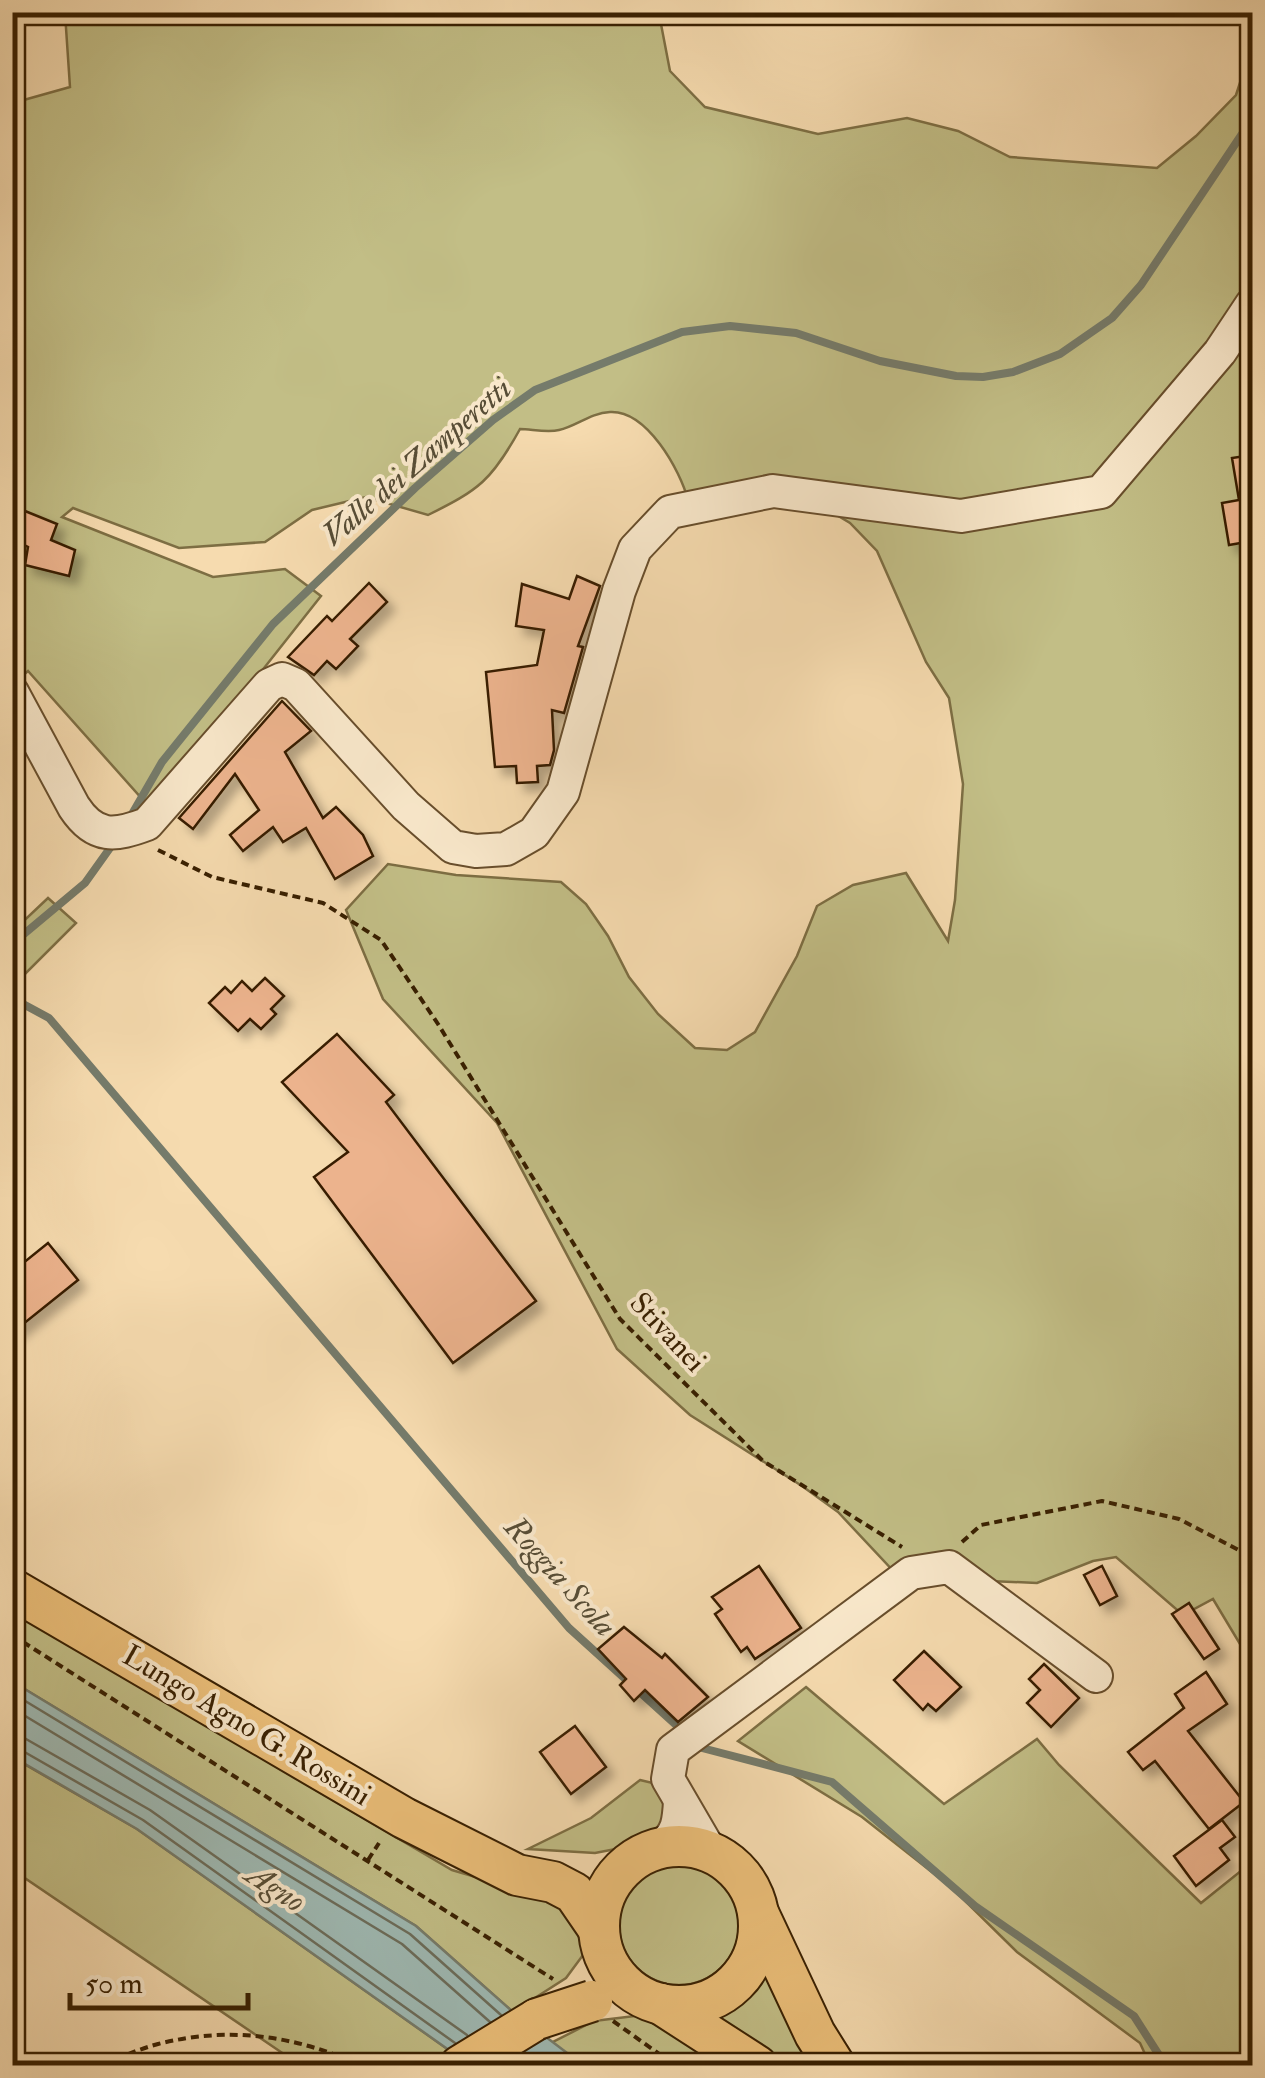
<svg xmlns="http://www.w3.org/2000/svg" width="1265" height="2078" font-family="'IM FELL Double Pica',serif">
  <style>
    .green { fill: #c2be86; stroke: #7d6e43; stroke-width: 2.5 }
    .water { fill: #9eb9b3; stroke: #757b6b; stroke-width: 2.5 }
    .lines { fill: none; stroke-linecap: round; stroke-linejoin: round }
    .shore { stroke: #6b6c5a; stroke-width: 2.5 }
    .stream { stroke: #757b6b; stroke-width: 8 }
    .building { fill: #ecb38d; stroke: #381f00; stroke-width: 2.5; filter: url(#shadow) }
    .minor-casing { stroke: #684e2c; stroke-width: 36 }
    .major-casing { stroke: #381f00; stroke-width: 44 }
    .path { stroke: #381f00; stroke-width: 4; stroke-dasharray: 8 5; stroke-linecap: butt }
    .minor { stroke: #f9e8cb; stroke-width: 32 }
    .major { stroke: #ebbe78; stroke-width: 40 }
    .major-bridge-casing { stroke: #381f00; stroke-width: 44; stroke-linecap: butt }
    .major-bridge { stroke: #ebbe78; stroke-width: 40 }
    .labels { text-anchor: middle; stroke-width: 8; stroke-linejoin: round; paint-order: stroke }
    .street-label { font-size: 30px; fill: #381f00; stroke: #f9e8cb }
    .water-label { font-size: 32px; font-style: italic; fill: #574d36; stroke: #f9e8cb }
  </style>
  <defs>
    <filter id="shadow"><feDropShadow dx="8" dy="8" stdDeviation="5" flood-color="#0004"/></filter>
  </defs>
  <rect width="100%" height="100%" fill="#f6dbaf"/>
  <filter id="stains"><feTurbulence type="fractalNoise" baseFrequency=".002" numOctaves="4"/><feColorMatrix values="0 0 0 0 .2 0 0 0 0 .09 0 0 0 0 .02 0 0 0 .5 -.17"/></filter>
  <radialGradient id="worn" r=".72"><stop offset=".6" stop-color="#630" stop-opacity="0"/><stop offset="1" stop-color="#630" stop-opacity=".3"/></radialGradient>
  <g class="green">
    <path d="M65 13H663L660 19 670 71 705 107 818 134 907 118 958 131 1010 157 1157 168 1196 136 1236 95 1252 46V1664L1213 1599 1183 1615 1116 1557 1093 1561 1037 1583 899 1577 838 1512 802 1486 690 1415 617 1349 497 1123 383 999 346 910 388 864 456 875 561 882 586 904 608 936 629 977 658 1014 695 1048 727 1050 755 1032 797 956 817 906 853 885 906 873 948 941 955 900 963 784 949 698 926 662 877 551 850 523 810 499 688 500C680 470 647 410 610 412 590 413 577 426 559 430 547 433 531 429 520 429 492 480 479 490 428 515L366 497 312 510 265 542 179 548 73 508 62 517 213 577 285 569 321 596 152 810 28 671 13 684V103L70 87Z"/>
    <path d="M48 898 76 923 13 986V931Z"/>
    <path d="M13 1612 452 1870 519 1890 553 1896 580 1919 586 1951 566 1978 513 2012 416 1926 13 1682Z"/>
    <path d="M806 1687 944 1804 1037 1739 1059 1765 1201 1903 1252 1862V2065H1150L1140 2043 1017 1952 951 1887 862 1817 738 1741Z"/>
    <path d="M12 1757 137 1829 470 2065H300L13 1870Z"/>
    <path d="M640 1780 657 1784 671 1812 649 1839 626 1847 595 1853 528 1849 591 1818Z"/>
    <circle cx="679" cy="1925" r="60"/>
    <path d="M769 1964 822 2065H773L705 2020 745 1997Z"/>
    <path d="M651 2014 726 2065H583L551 2043 594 2021Z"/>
  </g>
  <path class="water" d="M13 1682 416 1926 513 2012 583 2065H470L137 1829 13 1757Z"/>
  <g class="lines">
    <g class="shore">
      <path d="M12 1693 410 1934 501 2015"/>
      <path d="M12 1708 402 1944 490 2022"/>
      <path d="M12 1736 26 1739 150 1810 467 2035"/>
      <path d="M12 1749 21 1750 143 1820 455 2043"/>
    </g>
    <g class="stream">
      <path d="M128 821 162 762 273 624 415 488 493 420 535 390 682 332 730 326 796 333 880 361 956 376 983 377 1013 372 1060 354 1112 318 1141 285 1252 119"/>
      <path d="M12 944 85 883 115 841"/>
      <path d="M12 998 49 1018 569 1628 685 1733"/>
      <path d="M695 1742 702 1748 832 1782 975 1906 1134 2016 1166 2066"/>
    </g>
  </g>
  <g class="building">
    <path d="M1252 455V541L1229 545 1222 503 1239 500 1232 458Z"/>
    <path d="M25 511 57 524 51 540 75 550 69 576 25 565 28 547 12 539V531Z"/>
    <path d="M577 576 600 586 578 646 583 647 564 713 552 710 554 750 550 765 537 766 538 782 517 783 516 766 495 767 486 672 537 665 544 630 516 626 522 584 569 599Z"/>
    <path d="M369 583 387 602 350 639 358 646 336 669 327 661 314 675 288 657 327 616 332 621Z"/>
    <path d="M282 701 311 731 285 752 323 818 336 807 363 835 373 856 335 879 306 828 283 842 273 827 243 851 230 835 259 810 235 774 193 829 179 818Z"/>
    <path d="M265 978 284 996 271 1009 276 1014 261 1029 250 1019 238 1031 209 1003 225 987 231 993 242 981 252 991Z"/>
    <path d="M337 1034 394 1095 386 1102 536 1301 453 1363 314 1177 348 1152 282 1082Z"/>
    <path d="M48 1243 78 1280 12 1333V1272Z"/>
    <path d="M759 1566 801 1628 755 1659 747 1647 741 1652 715 1614 722 1609 712 1597Z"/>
    <path d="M1102 1566 1117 1596 1100 1605 1084 1575Z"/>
    <path d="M1189 1603 1219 1649 1204 1659 1172 1614Z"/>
    <path d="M624 1627 662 1658 665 1654 708 1697 678 1722 645 1690 634 1701 620 1685 626 1679 598 1649Z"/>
    <path d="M924 1651 961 1687 936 1711 928 1704 923 1710 894 1680Z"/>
    <path d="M1044 1664 1079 1698 1051 1727 1027 1703 1040 1690 1029 1679Z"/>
    <path d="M1206 1672 1227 1704 1188 1731 1244 1802 1209 1829 1155 1761 1143 1770 1128 1752 1184 1708 1175 1694Z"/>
    <path d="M575 1726 606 1767 571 1794 540 1752Z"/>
    <path d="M1222 1820 1235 1837 1220 1848 1229 1860 1196 1886 1174 1856Z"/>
  </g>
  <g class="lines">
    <defs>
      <g id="minor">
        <path d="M12 692 74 807C95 839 115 836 147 824L269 685 282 679 296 685 406 806 453 847 476 851 506 849 534 833 563 792 619 591 635 549 670 512 773 491 961 516 1101 492 1220 352 1252 304"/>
        <path d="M661 1847C678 1834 679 1821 680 1801"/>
        <path d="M710 1851 668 1779 673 1750 911 1573 949 1567 1096 1676"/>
      </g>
      <g id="major">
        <path d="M12 1589 404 1818 517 1875 553 1882 574 1893 598 1928"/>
        <circle cx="679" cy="1926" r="80"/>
        <path d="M759 1915 815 2034 835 2066"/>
        <path d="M661 2004 757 2066"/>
        <path d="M460 2066 537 2019"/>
      </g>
    </defs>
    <use href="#minor" class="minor-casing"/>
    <use href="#major" class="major-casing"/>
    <g class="path">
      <path d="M158 850 212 877 323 903 381 940 438 1024 620 1319 763 1461 902 1547"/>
      <path d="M962 1542 981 1525 1102 1501 1179 1519 1252 1557"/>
      <path d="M12 1635 553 1979"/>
      <path d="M368 1860 379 1843"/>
      <path d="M613 2021 676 2066"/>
      <path d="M12 2065 19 2066"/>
      <path d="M91 2066C114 2061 135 2050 158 2044 229 2026 295 2035 362 2066"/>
    </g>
    <use href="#minor" class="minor"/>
    <use href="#major" class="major"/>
    <defs>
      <path id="major-bridge" d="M537 2019 592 2001"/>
    </defs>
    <use href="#major-bridge" class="major-bridge-casing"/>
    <use href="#major-bridge" class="major-bridge"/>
  </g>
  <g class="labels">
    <g class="street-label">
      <text transform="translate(668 1332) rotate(47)" y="10">Stivanei</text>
      <text transform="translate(247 1725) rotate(31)" y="10">Lungo Agno G. Rossini</text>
    </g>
    <g class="water-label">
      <text transform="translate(416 461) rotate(-41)" y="11">Valle dei Zamperetti</text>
      <text transform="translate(561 1576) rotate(48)" y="11">Roggia Scola</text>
      <text transform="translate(276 1887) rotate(33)" y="11">Agno</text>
    </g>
  </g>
  <rect width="1265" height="2078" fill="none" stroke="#f6dbaf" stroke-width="50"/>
  <rect x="15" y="15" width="1235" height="2048" fill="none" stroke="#381f00" stroke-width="5"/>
  <rect x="25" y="25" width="1215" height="2028" fill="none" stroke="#381f00" stroke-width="2.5"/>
  <path d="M70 1993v15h178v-15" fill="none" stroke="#381f00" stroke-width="5"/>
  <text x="85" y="1993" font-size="30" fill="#381f00" stroke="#f9e8cb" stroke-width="8" paint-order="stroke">50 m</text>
  <rect width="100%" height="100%" filter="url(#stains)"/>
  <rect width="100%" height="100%" fill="url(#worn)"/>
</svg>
